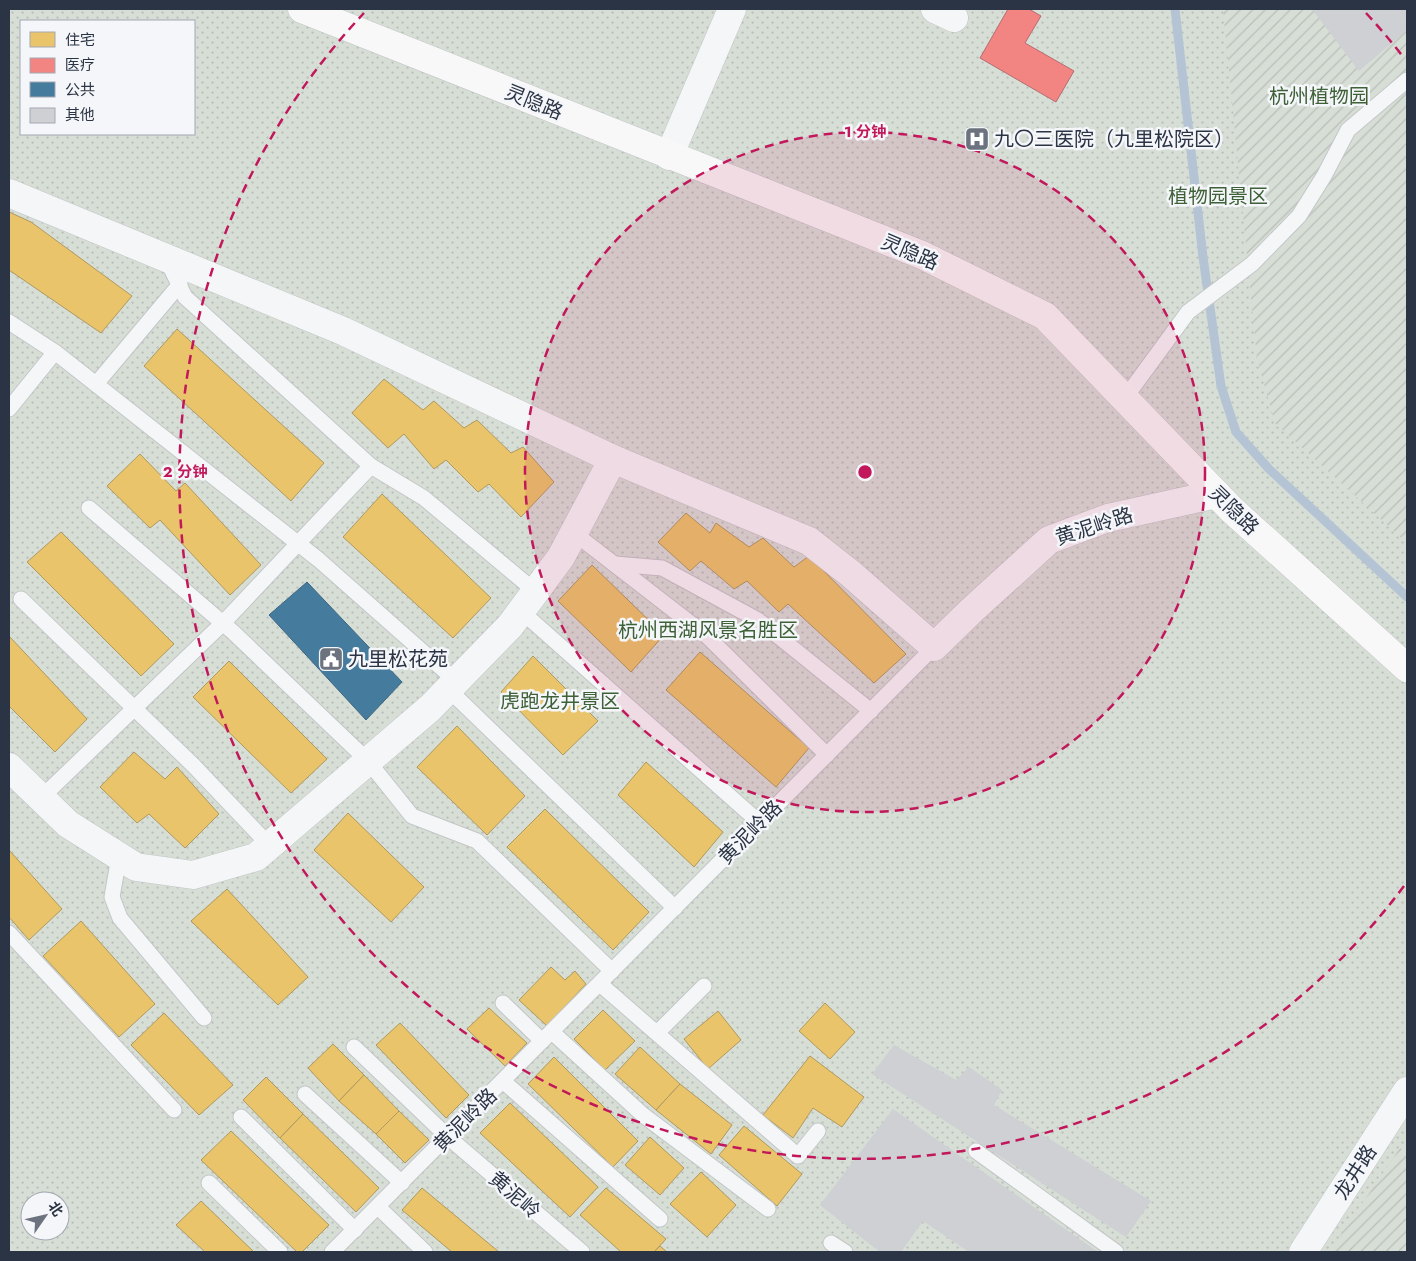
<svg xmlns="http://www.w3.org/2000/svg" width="1416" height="1261" font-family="Jost,'Noto Sans SC',sans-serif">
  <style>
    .park { fill: url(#park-dots); fill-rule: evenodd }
    .garden { fill: url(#garden-furrows) }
    .homes { fill: #e9c46a; stroke: #b0995f }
    .health { fill: #f28482; stroke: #b66c70 }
    .public { fill: #457b9d; stroke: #3d6683 }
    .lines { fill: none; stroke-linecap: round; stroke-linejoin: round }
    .stream { stroke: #b4c4d5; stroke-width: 9 }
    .building { fill: #ced0d3 }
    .service-casing { stroke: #c4c6c8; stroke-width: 17 }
    .minor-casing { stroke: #c4c6c8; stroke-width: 29 }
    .tertiary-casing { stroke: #c4c6c8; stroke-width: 29 }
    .secondary-casing { stroke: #c4c6c8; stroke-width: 29 }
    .service { stroke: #f5f6f7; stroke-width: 15 }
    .minor { stroke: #f5f6f7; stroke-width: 28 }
    .tertiary { stroke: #f5f6f7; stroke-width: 28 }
    .secondary { stroke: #f8f8f8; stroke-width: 28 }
    .ring { fill: none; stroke: #c2185b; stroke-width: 2.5; stroke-dasharray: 9 6 }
    .labels { text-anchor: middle; stroke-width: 5; stroke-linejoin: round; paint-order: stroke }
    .park-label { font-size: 20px; fill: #3f6138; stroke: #f4f6f9 }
    .street-label { font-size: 20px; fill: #2b3445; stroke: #f4f6f9 }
    .poi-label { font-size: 20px; fill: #2b3445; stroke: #f4f6f9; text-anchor: start }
    .centre { fill: #c2185b; stroke: #f4f6f9; stroke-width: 2.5 }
    .ring-label { font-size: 15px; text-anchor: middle; font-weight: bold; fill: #c2185b; stroke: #f4f6f9; stroke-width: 5; stroke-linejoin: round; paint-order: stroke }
  </style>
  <defs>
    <pattern id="park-dots" width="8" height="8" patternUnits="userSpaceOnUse" patternTransform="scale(1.25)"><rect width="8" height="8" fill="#d6ded6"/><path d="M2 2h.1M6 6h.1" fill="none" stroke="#b8bfb9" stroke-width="1.8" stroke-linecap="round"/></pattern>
    <pattern id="garden-furrows" width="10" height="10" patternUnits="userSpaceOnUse" patternTransform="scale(1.25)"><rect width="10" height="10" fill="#d6ded6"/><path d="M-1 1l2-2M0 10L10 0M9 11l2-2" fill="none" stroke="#b8bfb9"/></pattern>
  </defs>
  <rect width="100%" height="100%" fill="#e6e8ea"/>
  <path class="park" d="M9 9H1407V1252H9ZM21 21H194V134H21ZM30 1201H60V1231H30Z"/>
  <g class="garden">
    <path d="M1223 9H1407V543L1275 423 1257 359Z"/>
    <path d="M1400 1148 1407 1153V1252H1329Z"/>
  </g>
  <g class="homes">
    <path d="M9 212 31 222 132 296 101 333 9 270Z"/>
    <path d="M177 329 324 463 291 501 144 366Z"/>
    <path d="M384 379 423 410 434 401 464 428 477 420 511 453 523 447 554 482 521 517 489 484 478 492 446 460 434 469 404 434 388 448 352 413Z"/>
    <path d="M140 454 176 491 185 483 261 565 230 595 160 520 150 528 107 486Z"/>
    <path d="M382 494 491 598 453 638 343 537Z"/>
    <path d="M686 513 710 533 716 523 749 547 763 538 794 567 809 556 906 654 874 683 788 604 779 612 747 581 734 589 701 561 690 571 658 542Z"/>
    <path d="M61 532 174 644 141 676 27 562Z"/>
    <path d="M592 565 664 635 631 672 558 601Z"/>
    <path d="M9 636 87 719 55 752 9 706Z"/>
    <path d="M700 652 809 748 776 787 666 690Z"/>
    <path d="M533 656 598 721 563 755 501 692Z"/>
    <path d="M229 661 327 759 291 793 193 697Z"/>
    <path d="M457 726 525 796 487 835 417 767Z"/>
    <path d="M134 752 165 779 177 767 219 814 185 848 149 814 137 823 100 787Z"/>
    <path d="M646 762 723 832 694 867 618 795Z"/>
    <path d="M545 809 649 912 613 950 507 847Z"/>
    <path d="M348 813 424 887 391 922 314 850Z"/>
    <path d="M9 850 62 909 29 940 9 917Z"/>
    <path d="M227 889 308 977 278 1005 191 921Z"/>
    <path d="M81 921 155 1004 119 1037 43 956Z"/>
    <path d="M551 967 565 980 575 971 586 984 547 1026 519 1000Z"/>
    <path d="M825 1003 855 1032 830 1059 799 1031Z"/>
    <path d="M489 1008 527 1043 505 1066 467 1029Z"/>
    <path d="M603 1010 635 1041 605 1070 574 1039Z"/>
    <path d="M718 1011 741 1040 708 1069 684 1039Z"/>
    <path d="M164 1013 233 1085 199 1115 131 1045Z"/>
    <path d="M400 1023 469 1095 446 1118 376 1045Z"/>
    <path d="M333 1044 364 1075 339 1101 308 1068Z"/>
    <path d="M640 1047 680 1084 656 1110 615 1074Z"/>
    <path d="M810 1056 864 1097 842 1127 813 1108 793 1138 763 1115Z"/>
    <path d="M554 1057 638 1141 613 1167 528 1084Z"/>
    <path d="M364 1075 399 1111 376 1134 339 1101Z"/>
    <path d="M266 1077 303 1114 280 1138 243 1100Z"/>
    <path d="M680 1084 732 1125 711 1154 656 1110Z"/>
    <path d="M510 1103 598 1187 570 1217 480 1133Z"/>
    <path d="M399 1111 429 1140 405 1163 376 1134Z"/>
    <path d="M303 1114 379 1188 356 1212 280 1138Z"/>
    <path d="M744 1126 802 1174 777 1206 719 1155Z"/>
    <path d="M231 1131 329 1225 302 1252H297L201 1160Z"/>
    <path d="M650 1137 684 1168 660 1195 625 1165Z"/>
    <path d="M701 1172 736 1205 707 1237 670 1204Z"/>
    <path d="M422 1188 499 1252H452L402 1210Z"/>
    <path d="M606 1188 666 1239 654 1252H621L580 1215Z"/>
    <path d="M201 1201 254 1252H205L176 1225Z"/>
    <path d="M660 1246 667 1252H654Z"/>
  </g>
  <path class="health" d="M1008 9H1029L1041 16 1025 43 1074 71 1056 102 980 58Z"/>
  <path class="public" d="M307 582 402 682 366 720 269 615Z"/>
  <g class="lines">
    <path class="stream" d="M1175 9 1203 257 1221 386 1236 432 1269 469 1407 597"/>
  </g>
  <g class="building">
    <path d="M1312 9H1407V30L1359 71Z"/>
    <path d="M894 1045 956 1080 969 1067 1002 1090 994 1105 1151 1201 1126 1237 872 1074Z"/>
    <path d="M893 1109 1098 1252H969L923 1221 901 1252H880L820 1205Z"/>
  </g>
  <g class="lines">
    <defs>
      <g id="service">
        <path d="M167 260 185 297 371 466 424 498 536 592"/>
        <path d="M9 322 55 352 319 560 456 681"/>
        <path d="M96 384 180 284"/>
        <path d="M1125 398 1188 312 1252 264 1299 216 1324 176 1348 130 1407 80"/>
        <path d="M9 409 55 352"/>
        <path d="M89 508 233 632 368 761 412 816 477 841 612 971"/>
        <path d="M574 533 707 636 827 755"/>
        <path d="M615 564 662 568 758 620 871 711"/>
        <path d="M21 599 194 766 270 846"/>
        <path d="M521 611 760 823"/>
        <path d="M448 689 675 908"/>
        <path d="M41 798 223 623 371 466"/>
        <path d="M119 857 112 897 120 918 204 1018"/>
        <path d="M9 933 174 1110"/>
        <path d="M600 984 798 1156 818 1131"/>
        <path d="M503 1003 542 1041"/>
        <path d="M552 1032 643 1115 768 1209"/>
        <path d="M657 1033 704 986"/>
        <path d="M354 1047 448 1137 582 1252"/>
        <path d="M503 1081 660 1219"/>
        <path d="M305 1094 402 1183"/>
        <path d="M241 1117 355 1230"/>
        <path d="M976 1151 1116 1252"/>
        <path d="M209 1183 280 1252"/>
        <path d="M378 1207 425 1252"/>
        <path d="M831 1243 845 1252"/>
        <path d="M332 1252 934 647"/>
      </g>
      <g id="minor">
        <path d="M935 9 954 18"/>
        <path d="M669 156 732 9"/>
        <path d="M9 193 343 331 613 459 809 541 851 574 934 647 972 610 1049 540 1108 518 1217 494"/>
        <path d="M9 767 68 824 136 867 193 875 256 857 430 708 510 626 561 557 613 459"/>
      </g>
      <path id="tertiary" d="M1303 1252 1407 1091"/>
      <path id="secondary" d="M302 9 922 255 1045 316 1231 509 1407 668"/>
    </defs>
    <use href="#service" class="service-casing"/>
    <use href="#minor" class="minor-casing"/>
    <use href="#tertiary" class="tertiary-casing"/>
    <use href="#secondary" class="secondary-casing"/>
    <use href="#service" class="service"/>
    <use href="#minor" class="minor"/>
    <use href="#tertiary" class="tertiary"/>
    <use href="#secondary" class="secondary"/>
  </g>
  <circle cx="865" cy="472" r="340" fill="#c2185b" fill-opacity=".12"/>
  <g class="ring">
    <circle cx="865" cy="472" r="340"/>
    <path d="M1404 886A680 680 0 1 1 364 13M1366 13A680 680 0 0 1 1404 58"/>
  </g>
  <defs>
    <symbol id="hospital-square" viewBox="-11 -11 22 22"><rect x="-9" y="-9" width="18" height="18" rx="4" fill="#6c737f" stroke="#f4f6f9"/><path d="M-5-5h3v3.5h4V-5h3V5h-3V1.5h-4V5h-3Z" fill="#fff"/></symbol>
    <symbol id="civic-square" viewBox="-11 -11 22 22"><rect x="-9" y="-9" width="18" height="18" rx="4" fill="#6c737f" stroke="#f4f6f9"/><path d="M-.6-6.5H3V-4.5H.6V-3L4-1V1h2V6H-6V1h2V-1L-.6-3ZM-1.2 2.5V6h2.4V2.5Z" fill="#fff"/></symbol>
  </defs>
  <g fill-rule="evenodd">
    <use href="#hospital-square" x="963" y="125" width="28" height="28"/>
    <use href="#civic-square" x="317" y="645" width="28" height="28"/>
  </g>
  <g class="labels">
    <g class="park-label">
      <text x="1319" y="103">杭州植物园</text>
      <text x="1218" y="203">植物园景区</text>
      <text x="708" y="637">杭州西湖风景名胜区</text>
      <text x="560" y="708">虎跑龙井景区</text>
    </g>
    <g class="street-label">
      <text transform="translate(534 102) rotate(22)" y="7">灵隐路</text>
      <text transform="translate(910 252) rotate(23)" y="7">灵隐路</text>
      <text transform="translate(1234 510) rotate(44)" y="7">灵隐路</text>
      <text transform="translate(1094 526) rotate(-18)" y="7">黄泥岭路</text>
      <text transform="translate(750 832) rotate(-45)" y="7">黄泥岭路</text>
      <text transform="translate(465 1120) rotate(-45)" y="7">黄泥岭路</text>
      <text transform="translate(1355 1172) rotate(-57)" y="7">龙井路</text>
      <text transform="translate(515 1195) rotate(41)" y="7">黄泥岭</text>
    </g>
    <g class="poi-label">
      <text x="994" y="146">九〇三医院（九里松院区）</text>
      <text x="348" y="666">九里松花苑</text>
    </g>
  </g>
  <circle cx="865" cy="472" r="8" class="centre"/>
  <g class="ring-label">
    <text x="865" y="137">1 分钟</text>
    <text x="185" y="477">2 分钟</text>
  </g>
  <rect width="1416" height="1261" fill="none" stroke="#2b3445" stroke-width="20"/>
  <rect x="20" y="20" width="175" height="115" fill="#f4f6f9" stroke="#a4a8b1"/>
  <rect x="30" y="32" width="25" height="15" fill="#e9c46a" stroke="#a4a8b1"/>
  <text x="65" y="45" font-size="15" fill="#2b3445">住宅</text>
  <rect x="30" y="58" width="25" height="15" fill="#f28482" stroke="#a4a8b1"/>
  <text x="65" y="70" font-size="15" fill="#2b3445">医疗</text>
  <rect x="30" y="82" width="25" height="15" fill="#457b9d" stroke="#a4a8b1"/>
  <text x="65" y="95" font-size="15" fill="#2b3445">公共</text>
  <rect x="30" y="108" width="25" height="15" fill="#ced0d3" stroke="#a4a8b1"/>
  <text x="65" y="120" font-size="15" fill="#2b3445">其他</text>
  <g transform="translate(45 1216) rotate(56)"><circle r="24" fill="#f4f6f9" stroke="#a4a8b1"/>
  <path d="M0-4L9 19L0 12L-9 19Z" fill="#6c737f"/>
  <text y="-8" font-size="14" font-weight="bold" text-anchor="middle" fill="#2b3445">北</text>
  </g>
</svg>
